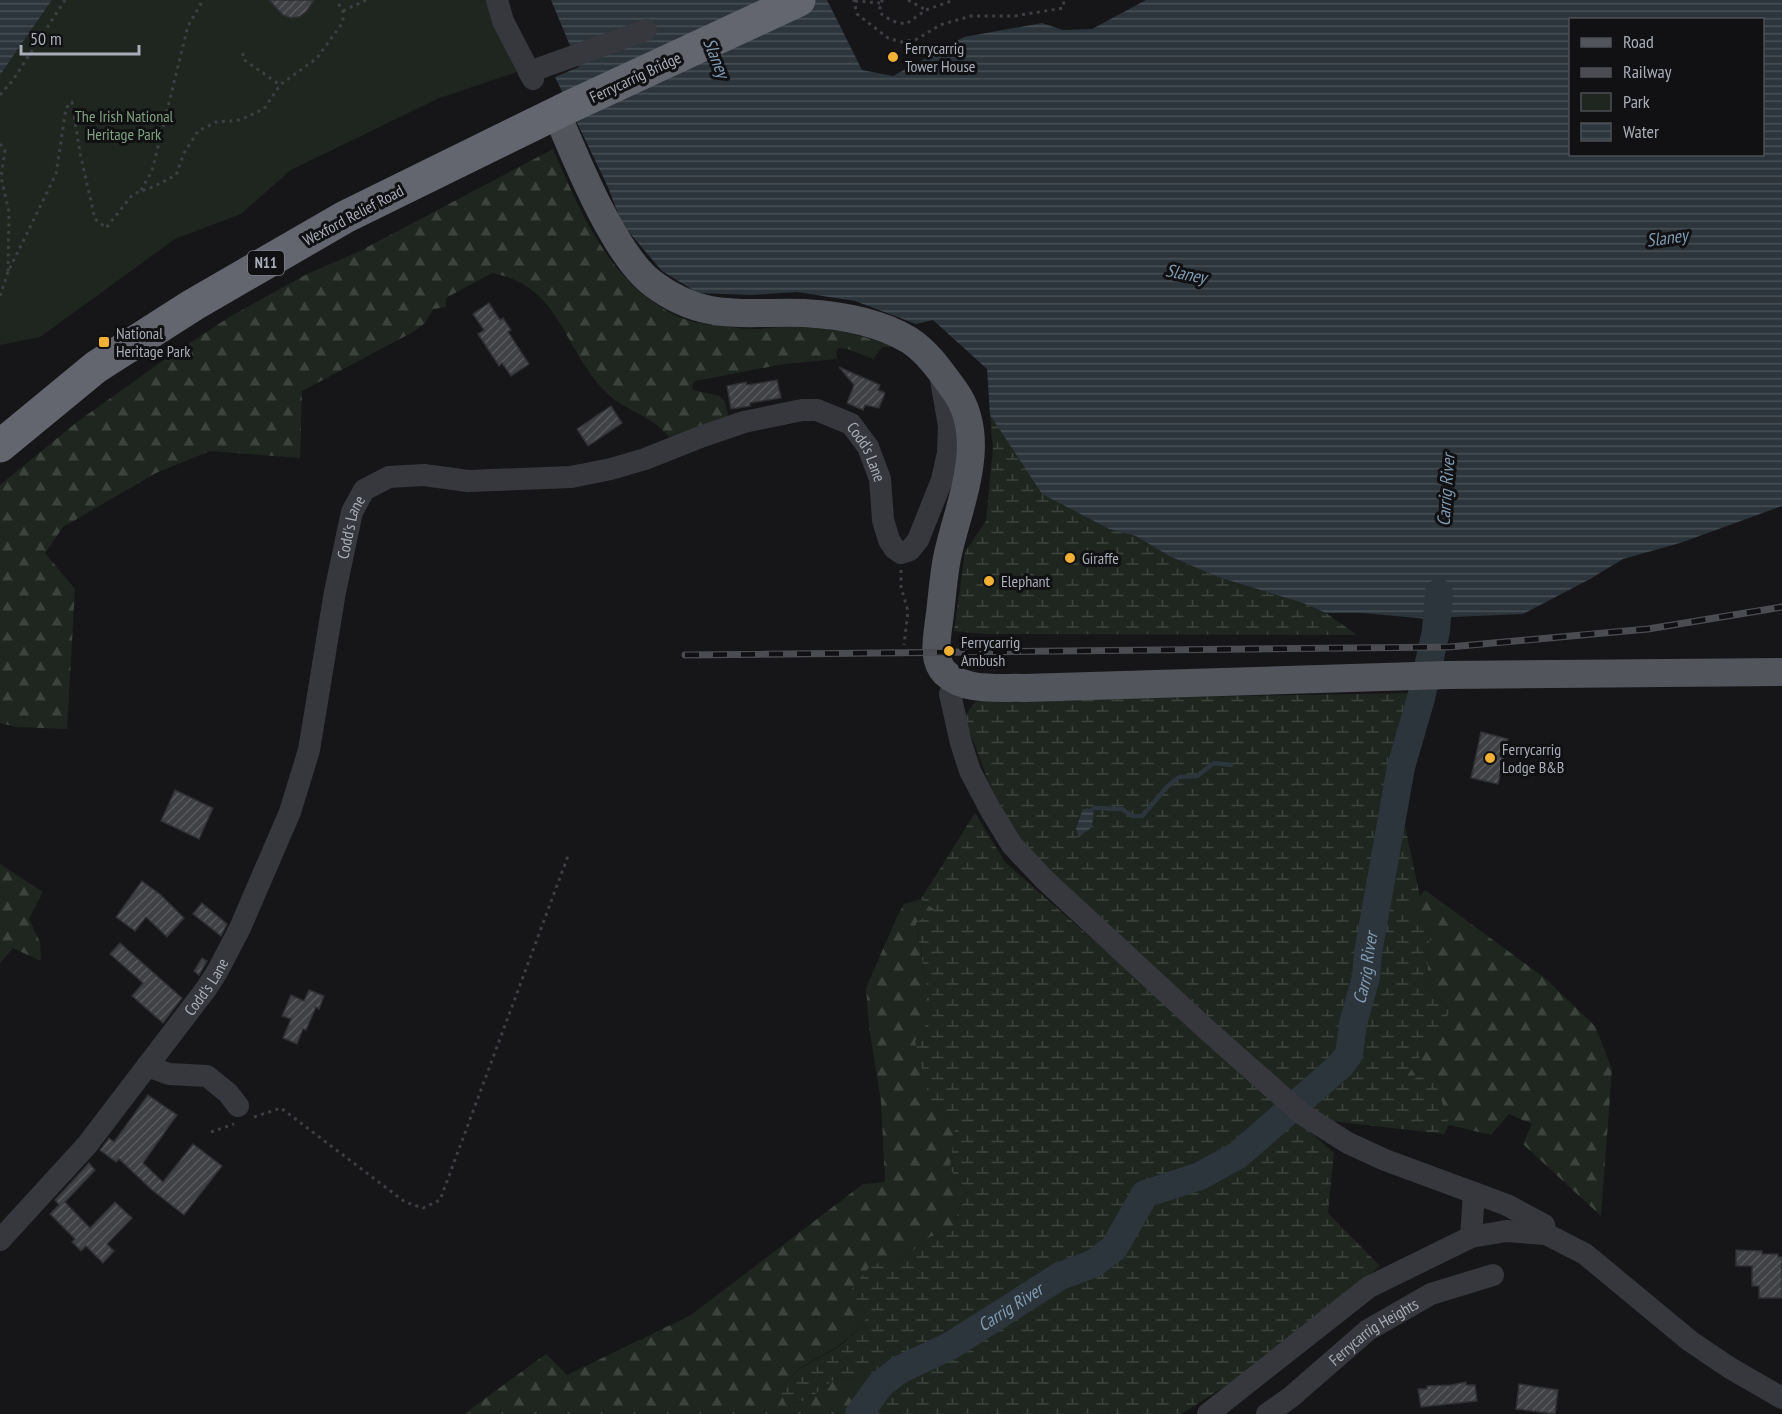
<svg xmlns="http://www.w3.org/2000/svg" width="1782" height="1414" font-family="'PT Sans Narrow',sans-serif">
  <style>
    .forest { fill: url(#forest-firs) }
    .wetland { fill: url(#wetland-marsh) }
    .green { fill: #1e261f }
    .water { fill: url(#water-rules); fill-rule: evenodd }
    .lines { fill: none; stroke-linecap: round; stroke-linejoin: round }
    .stream { stroke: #2c353c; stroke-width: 4.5 }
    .river { stroke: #2c353c; stroke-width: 28 }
    .building { fill: url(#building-hatch); stroke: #303034; stroke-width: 1.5 }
    .path { stroke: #3d3f44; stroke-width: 3; stroke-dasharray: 3 4.5; stroke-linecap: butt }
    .minor { stroke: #37383d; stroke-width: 22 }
    .major { stroke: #53555c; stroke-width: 28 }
    .highway { stroke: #63666e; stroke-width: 33 }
    .rail-casing { stroke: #4a4c52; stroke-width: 7 }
    .rail { stroke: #111113; stroke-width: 4.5; stroke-dasharray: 14; stroke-linecap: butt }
    .poi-dot { fill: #f2b134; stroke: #111113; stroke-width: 2 }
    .labels { text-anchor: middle; stroke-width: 6; stroke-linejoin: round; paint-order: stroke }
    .shield { fill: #111113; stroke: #7b7e86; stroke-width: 1.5 }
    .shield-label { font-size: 15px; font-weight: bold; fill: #a8adb8 }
    .poi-label { font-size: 16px; fill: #a8adb8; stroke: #111113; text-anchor: start }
    .street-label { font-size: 16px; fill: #a8adb8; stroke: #111113 }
    .park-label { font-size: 16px; fill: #7fa381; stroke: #111113 }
    .water-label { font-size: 18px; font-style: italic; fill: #7f9bb3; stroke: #111113 }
  </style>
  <defs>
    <pattern id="forest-firs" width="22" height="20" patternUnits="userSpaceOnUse" patternTransform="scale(1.5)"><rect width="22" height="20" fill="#1e261f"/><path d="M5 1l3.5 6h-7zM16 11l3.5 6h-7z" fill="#3c433d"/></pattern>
    <pattern id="wetland-marsh" width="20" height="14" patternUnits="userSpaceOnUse" patternTransform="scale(1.5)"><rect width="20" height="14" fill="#1e261f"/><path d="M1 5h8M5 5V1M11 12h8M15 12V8" fill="none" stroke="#3c433d"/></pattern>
    <pattern id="water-rules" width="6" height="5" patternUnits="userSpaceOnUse" patternTransform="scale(1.5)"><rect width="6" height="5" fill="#2c353c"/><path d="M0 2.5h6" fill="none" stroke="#485056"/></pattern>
    <pattern id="building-hatch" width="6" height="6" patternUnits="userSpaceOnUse" patternTransform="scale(1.5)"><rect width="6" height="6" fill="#404145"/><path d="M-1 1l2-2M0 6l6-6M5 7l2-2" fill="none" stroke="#595a5e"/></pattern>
  </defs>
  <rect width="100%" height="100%" fill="#161618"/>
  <g class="forest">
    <path d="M553 149C582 216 613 292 687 320 698 324 712 324 724 325 732 327 742 329 751 329 767 329 784 326 801 326 833 327 864 336 894 347H882L873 359 848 349 838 348 836 352 837 359 784 364 695 381 692 385 693 390 720 396 725 402 729 419 671 439C667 435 663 430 658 426 642 413 620 407 605 391 563 349 561 286 492 273L446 298V307L433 309 425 323 413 332 302 391 300 458 210 451 156 473 63 527 45 553 75 589 67 729 16 727 0 723V485L77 422 161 362 231 316 307 274 358 252Z"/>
    <path d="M0 864 43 892 29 919 40 942 41 961 13 948 0 963Z"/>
    <path d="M1425 890 1546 979 1595 1026 1612 1069 1601 1216 1523 1144 1532 1124 1509 1114 1491 1135 1449 1125 1432 1072 1400 1086 1451 1010 1426 988 1430 933 1408 910Z"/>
    <path d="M921 899 935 910 916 924 932 1017 930 1100 955 1127 950 1169 967 1193 954 1221 959 1229 930 1237 900 1261 872 1265 855 1308 872 1312C862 1325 849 1339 835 1348 809 1364 799 1363 780 1391L787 1405 807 1400 836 1378 891 1376 880 1385 859 1414H464L546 1354 567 1375 691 1315 863 1184 885 1182 881 1102 869 1027 866 988 896 919 904 904Z"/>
  </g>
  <g class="wetland">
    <path d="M990 415 1042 494 1109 529 1136 536 1169 556 1218 577 1303 603 1326 613 1357 635 986 634 954 631 965 552 986 521 993 448Z"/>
    <path d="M1410 693 1388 801 1404 821 1420 897 1409 910 1430 933 1426 988 1451 1010 1401 1085 1432 1071 1449 1125 1444 1134 1322 1120 1047 871 1015 835 988 780 964 717 976 701Z"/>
    <path d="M975 813 1005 862 1334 1153 1328 1213 1380 1266 1248 1372 1181 1414H873L897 1383 891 1376 836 1378 807 1400 786 1405 780 1391C798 1365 809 1364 835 1349 849 1340 861 1326 871 1312L855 1308 852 1288 872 1264 900 1261 930 1237 959 1229 954 1222 967 1193 950 1169 955 1127 930 1100 915 1041 932 1017 916 923 935 910 921 899Z"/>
  </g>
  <path class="green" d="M52 0H491L517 72 437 99 291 170 241 214 175 239 40 337 0 345V75Z"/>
  <g class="water">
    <path d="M0 0H52L0 75Z"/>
    <path d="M551 0H827L862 70 893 76 964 37 1042 23 1063 30 1092 29 1146 0H1782V506L1680 543 1623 559 1590 579 1523 614 1452 617 1436 631 1428 619 1363 613H1326L1303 603 1218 577 1169 556 1136 536 1109 529 1042 494 990 415 987 369 933 320 916 324 855 301 797 292 751 295 698 293 662 271 622 224 608 187 555 77 579 67ZM1570 20H1762V154H1570Z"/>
    <path d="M1094 808 1092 827 1079 837 1076 828 1083 809Z"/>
  </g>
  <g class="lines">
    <path class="stream" d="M1094 808 1122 809 1132 816H1142L1167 787 1179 777 1197 776 1214 763 1231 765"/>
    <path class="river" id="s1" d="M859 1414 880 1385 899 1370 950 1346 1060 1276 1093 1264 1114 1248 1145 1194 1200 1176 1238 1155 1340 1066 1349 1054 1353 1024 1366 977 1368 953 1401 767 1421 698 1436 631 1439 593"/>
  </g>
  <g class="building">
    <path d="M269 0H314L306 12 299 17 291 18 283 15Z"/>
    <path d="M489 303 500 320 503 318 511 330 508 332 529 364 511 376 502 363 499 366 478 334 484 330 473 314Z"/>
    <path d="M839 367 880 385 878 390 885 393 879 408 865 405 863 410 847 403 854 385Z"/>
    <path d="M777 380 781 398 750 403V406L731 409 727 386 746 382 747 385Z"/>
    <path d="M611 406 622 423 588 446 577 429Z"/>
    <path d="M1481 732 1508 739 1498 784 1471 778Z"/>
    <path d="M175 790 213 808 199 839 161 821Z"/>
    <path d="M142 881 161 895 184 918 167 937 146 917 135 931 116 917Z"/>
    <path d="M202 903 227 924 221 936 193 914Z"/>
    <path d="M120 943 182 998 163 1023 132 996 143 983 110 954Z"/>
    <path d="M202 958 207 961 199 975 194 971Z"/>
    <path d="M309 990 324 996 319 1009 316 1007 306 1030 303 1029 297 1044 283 1038 291 1019 282 1016 291 995 304 1001Z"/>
    <path d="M148 1095 177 1115 143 1163 163 1182 193 1144 222 1166 184 1215 152 1190 119 1159 116 1162 100 1150 109 1138 114 1142Z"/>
    <path d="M89 1163 95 1170 65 1202 90 1228 115 1202 132 1218 107 1244 114 1251 103 1263 86 1246 81 1251 72 1242 75 1239 50 1214 59 1205 55 1200Z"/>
    <path d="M1736 1250 1762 1251V1254H1778V1257H1782V1298H1759V1286H1752V1266H1736Z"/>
    <path d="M1466 1382V1385H1475L1477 1401 1421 1407 1418 1389H1427V1386L1451 1385Z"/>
    <path d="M1519 1384 1558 1390 1555 1414 1516 1409Z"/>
  </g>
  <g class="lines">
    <g class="path">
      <path d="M856 0 854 1 857 14 888 38 902 42 917 39 940 25 971 16H1015L1063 8 1064 0"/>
      <path d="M883 0 880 3V13L892 21 906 24 926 10 954 0"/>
      <path d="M908 0 926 10"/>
      <path d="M855 1 880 3"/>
      <path d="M343 11 366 0"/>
      <path d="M243 53V59L280 85"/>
      <path d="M0 95 13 80 65 0"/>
      <path d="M0 144 5 150 1 177 9 212 8 272 56 174 66 108 72 102 80 153 95 219 106 228 133 194 153 187 176 175 184 153 198 131 216 122 240 120 264 109 280 85 317 58 343 22V11L336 0"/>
      <path d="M141 190 152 171 188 26 203 0"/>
      <path d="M0 296 8 272"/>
      <path d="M901 570V587L908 611 904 645"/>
      <path d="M254 1117 281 1108 405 1202 423 1208 440 1200 568 856"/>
      <path d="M211 1132 234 1124"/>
    </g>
    <g class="minor">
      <path d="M497 0 503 21 533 79"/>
      <path d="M529 72 646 30"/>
      <path d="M956 680 950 694 961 743 970 771 990 809 1012 845 1045 880 1206 1029 1302 1114 1348 1143 1385 1160 1507 1205 1544 1225 1546 1234"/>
      <path d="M147 1066 169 1074 207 1076 228 1093 238 1106"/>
      <path d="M1471 1237 1474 1193"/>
      <path id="s2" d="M0 1240 87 1145 206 989 217 972 240 928 290 812 309 750 335 592 352 512 364 490 389 477 424 475 468 481 571 477 611 469 645 459 703 436 744 422 802 410H817L851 424 868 447 880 479 883 520 889 540 894 548 901 553 910 550 918 540 942 480 948 453 949 426 940 374"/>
      <path d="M1208 1414 1369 1287 1471 1237 1506 1231 1546 1234 1585 1254 1690 1341 1730 1368 1782 1398"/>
      <path id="s3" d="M1267 1414 1291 1397 1368 1330 1431 1294 1493 1275"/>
    </g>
    <path class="major" d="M557 114C576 159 614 254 652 283 704 323 746 311 804 313 840 315 879 322 909 340 928 352 942 373 955 391 990 440 958 505 947 558 943 578 942 600 939 621 937 638 932 660 945 673 965 692 999 687 1024 688L1448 675 1782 672"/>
    <path class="highway" d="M0 446 96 367 193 305 345 217 569 107 799 0"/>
    <defs>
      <path id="rail" d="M685 655 1449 647 1648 629 1782 607"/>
    </defs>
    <use href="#rail" class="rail-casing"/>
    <use href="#rail" class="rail"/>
  </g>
  <g class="poi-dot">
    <circle cx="893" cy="57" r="6"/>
    <rect x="98" y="336" width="12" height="12" rx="3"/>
    <circle cx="1070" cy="558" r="6"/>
    <circle cx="989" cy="581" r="6"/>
    <circle cx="949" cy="651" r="6"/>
    <circle cx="1490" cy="758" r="6"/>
  </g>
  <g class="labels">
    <rect class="shield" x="248" y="251" width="36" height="24" rx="4.5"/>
    <g class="shield-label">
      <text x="266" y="268">N11</text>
    </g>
    <g class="poi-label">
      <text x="905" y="54">Ferrycarrig<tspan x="905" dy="18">Tower House</tspan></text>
      <text x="116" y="339">National<tspan x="116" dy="18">Heritage Park</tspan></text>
      <text x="1082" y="564">Giraffe</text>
      <text x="1001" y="587">Elephant</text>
      <text x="961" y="648">Ferrycarrig<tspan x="961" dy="18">Ambush</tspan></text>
      <text x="1502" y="755">Ferrycarrig<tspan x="1502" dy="18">Lodge B&amp;B</tspan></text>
    </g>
    <g class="street-label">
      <text transform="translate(635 77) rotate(-25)" y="6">Ferrycarrig Bridge</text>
      <text transform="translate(353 215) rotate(-28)" y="6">Wexford Relief Road</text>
      <text dy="6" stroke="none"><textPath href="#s2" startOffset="1389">Codd's Lane</textPath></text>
      <text dy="6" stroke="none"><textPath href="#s2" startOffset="813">Codd's Lane</textPath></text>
      <text dy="6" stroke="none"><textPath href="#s2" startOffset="327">Codd's Lane</textPath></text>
      <text dy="6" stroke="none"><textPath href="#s3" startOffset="135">Ferrycarrig Heights</textPath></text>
    </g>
    <g class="park-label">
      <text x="124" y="122">The Irish National<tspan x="124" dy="18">Heritage Park</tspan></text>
    </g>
    <g class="water-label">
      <text transform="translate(716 58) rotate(68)" y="6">Slaney</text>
      <text transform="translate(1667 238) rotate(-8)" y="6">Slaney</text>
      <text transform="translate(1186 274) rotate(11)" y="6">Slaney</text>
      <text transform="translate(1446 490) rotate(-86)" y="6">Carrig River</text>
      <text dy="6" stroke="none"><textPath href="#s1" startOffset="710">Carrig River</textPath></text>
      <text dy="6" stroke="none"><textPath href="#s1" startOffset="188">Carrig River</textPath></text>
    </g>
  </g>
  <rect x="1569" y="18" width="195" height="138" fill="#111113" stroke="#4d4f55" stroke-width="1.5"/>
  <rect x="1581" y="38" width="30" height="9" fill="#53555c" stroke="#4d4f55" stroke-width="1.5"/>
  <text x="1623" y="48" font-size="18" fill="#a8adb8">Road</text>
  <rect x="1581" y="68" width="30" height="9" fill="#4a4c52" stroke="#4d4f55" stroke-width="1.5"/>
  <text x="1623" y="78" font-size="18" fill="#a8adb8">Railway</text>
  <rect x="1581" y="93" width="30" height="18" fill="#1e261f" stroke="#4d4f55" stroke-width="1.5"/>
  <text x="1623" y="108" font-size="18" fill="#a8adb8">Park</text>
  <rect x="1581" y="123" width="30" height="18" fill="url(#water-rules)" stroke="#4d4f55" stroke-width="1.5"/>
  <text x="1623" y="138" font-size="18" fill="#a8adb8">Water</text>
  <path d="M21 45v9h118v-9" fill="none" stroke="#a8adb8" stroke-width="3"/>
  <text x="30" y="45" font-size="18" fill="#a8adb8" stroke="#111113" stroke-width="4.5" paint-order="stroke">50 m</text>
</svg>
